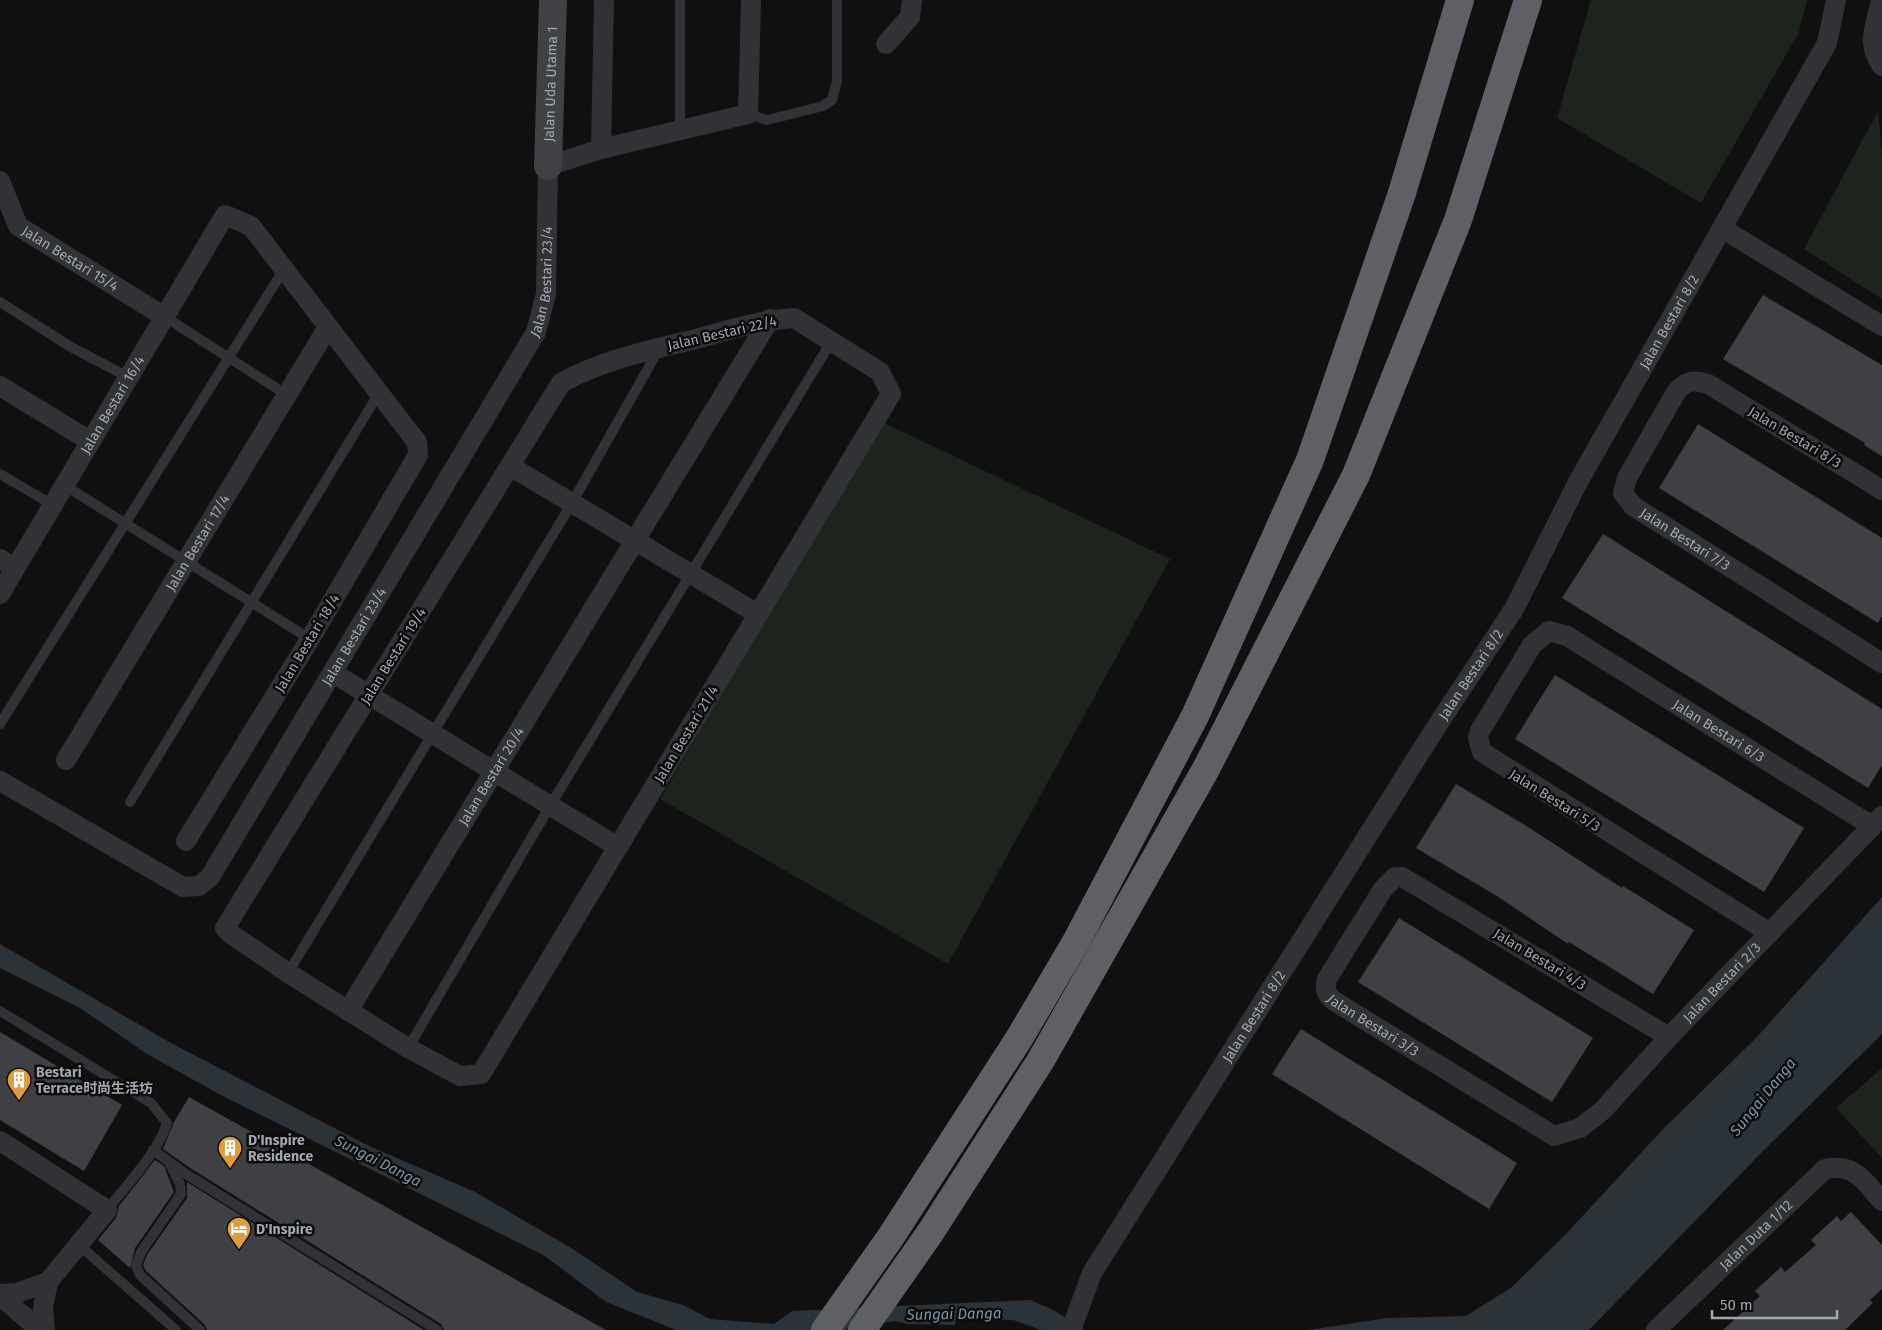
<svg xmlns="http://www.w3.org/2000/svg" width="1882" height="1330" font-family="'Fira Sans','Noto Sans SC',sans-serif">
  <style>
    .green { fill: #1d231d }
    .water { fill: #2b3238 }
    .building { fill: #3f4044 }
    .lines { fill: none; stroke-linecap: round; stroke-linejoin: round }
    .lane { stroke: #313235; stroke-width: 10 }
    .street { stroke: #313235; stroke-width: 20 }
    .secondary { stroke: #3f4145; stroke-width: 28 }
    .highway { stroke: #5e6066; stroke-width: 28 }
    .labels { text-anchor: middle; stroke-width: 5; stroke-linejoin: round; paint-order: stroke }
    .street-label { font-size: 14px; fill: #a2a7b0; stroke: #0b0b0c }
    .poi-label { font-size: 14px; font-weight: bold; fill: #a2a7b0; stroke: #0b0b0c; text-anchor: start }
    .water-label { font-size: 15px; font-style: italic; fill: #7d96a8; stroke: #0b0b0c }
  </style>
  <rect width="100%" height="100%" fill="#101011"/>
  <g class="green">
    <path d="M1591 0H1807L1799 32 1701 203 1557 118Z"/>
    <path d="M1878 111 1882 155V299L1804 249Z"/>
    <path d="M880 421 1170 559 948 964 660 799Z"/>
    <path d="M1882 1068V1158L1836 1108Z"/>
  </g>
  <g class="water">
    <path d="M1882 897V1034L1764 1150 1589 1330H1309L1387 1318 1466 1316 1512 1287 1566 1234 1664 1128 1756 1038Z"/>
    <path d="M0 944 171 1043 367 1145 475 1192 568 1246 637 1292 683 1305 710 1319 774 1324 792 1311 1030 1300 1055 1311 1085 1330H1041L1013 1320 956 1319 955 1325 908 1324 895 1321 844 1330H676L606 1302 545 1256 219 1094 147 1054 80 1008 0 968Z"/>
  </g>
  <g class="building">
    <path d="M1763 295 1882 365V456L1864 445 1865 443 1723 359Z"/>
    <path d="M1698 424 1882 538V616L1878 623 1659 488Z"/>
    <path d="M1603 534 1882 709V765L1868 788 1562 598Z"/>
    <path d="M1555 675 1804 828 1764 892 1515 739Z"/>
    <path d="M1456 784 1528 827 1622 888 1623 886 1694 930 1653 994 1569 942 1568 944 1500 898 1416 848Z"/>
    <path d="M1399 918 1593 1038 1552 1102 1358 982Z"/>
    <path d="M1301 1029 1517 1163 1489 1209 1272 1074Z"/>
    <path d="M0 1032 122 1105 84 1171 0 1120Z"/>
    <path d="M189 1097 606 1330H444L441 1324 190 1168 163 1149 174 1122Z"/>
    <path d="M155 1160 164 1166 174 1192 135 1248 130 1268 98 1240 116 1218 119 1206Z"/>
    <path d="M187 1182 424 1330H207L205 1325 146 1271 143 1265 147 1255 187 1198Z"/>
    <path d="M1851 1212 1882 1245V1289L1870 1300 1873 1303 1845 1330H1723L1760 1296 1755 1291 1781 1267 1785 1272 1816 1245 1811 1240 1837 1216 1841 1221Z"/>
  </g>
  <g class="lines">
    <g class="lane">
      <path d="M680 0V131"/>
      <path d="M748 114 767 120 823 106 832 100 837 81V0"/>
      <path d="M0 302 71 347 128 377"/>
      <path d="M165 317 287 395"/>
      <path d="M0 474 53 505"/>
      <path d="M64 485 310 639"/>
      <path d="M0 724 284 269"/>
      <path d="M130 802 379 393"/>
      <path d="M288 973 572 503 659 349"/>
      <path d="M0 1011 151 1103 167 1123C158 1153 126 1185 107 1210"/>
      <path d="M408 1048 550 806 831 342"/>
      <path d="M153 1150 186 1174 437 1330"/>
      <path d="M170 1164 180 1184 181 1194 141 1252 136 1265 140 1275 200 1330"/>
      <path d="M79 1245 176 1330"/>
    </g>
    <g class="street">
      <path d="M1881 0C1876 25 1865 43 1882 66"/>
      <path d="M886 44 910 17 912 0"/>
      <path d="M601 149 604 0"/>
      <path id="s1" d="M0 181 18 226 165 317"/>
      <path d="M1723 229 1882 326"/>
      <path d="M794 318 880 372 891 394 481 1074 460 1076 408 1048 288 973 231 934 225 928 561 383C602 360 651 350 696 339 728 330 760 320 794 318Z"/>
      <path d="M0 386 90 441"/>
      <path d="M510 466 758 614"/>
      <path id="s2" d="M1882 490 1708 384C1693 379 1684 381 1675 394L1627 478 1623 493 1633 506 1882 663"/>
      <path d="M0 559 15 568"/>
      <path id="s3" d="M0 594 225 215 251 226 409 432 417 442 418 455 310 639 186 841"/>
      <path d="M333 673 618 847"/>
      <path id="s4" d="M66 760 328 327"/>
      <path id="s5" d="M0 781 183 887 199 886 210 877 536 332 546 294 548 166 601 149 748 114 751 0"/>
      <path id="s6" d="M1770 933 1482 752 1478 738 1480 731 1532 645 1549 631 1567 636 1872 826"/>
      <path id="s7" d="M348 1011 770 319"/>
      <path id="s8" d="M1669 1037 1402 877H1395L1383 889 1327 979C1324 989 1326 994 1334 1001L1554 1136 1580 1128 1603 1110 1669 1037 1882 816"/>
      <path d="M0 1141 107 1210 48 1282 43 1307 45 1330"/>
      <path d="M0 1294 17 1293 48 1282"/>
      <path d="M0 1296 40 1330"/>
      <path id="s9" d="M1071 1330 1092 1273 1440 721 1514 609 1578 482 1827 43 1836 0"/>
      <path id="s10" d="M1656 1330 1825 1169C1855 1163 1864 1181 1882 1201"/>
    </g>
    <path class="secondary" id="s11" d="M548 166 553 0"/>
    <g class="highway">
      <path d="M825 1330 890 1238 1020 1037 1077 940 1195 716 1310 460 1402 193 1460 0"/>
      <path d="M862 1330 930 1233 1041 1060 1207 767 1356 475 1458 220 1528 0"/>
    </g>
  </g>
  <defs>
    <symbol id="building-pin" viewBox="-11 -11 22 30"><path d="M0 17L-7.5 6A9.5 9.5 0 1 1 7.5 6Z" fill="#da9e3e" stroke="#0b0b0c"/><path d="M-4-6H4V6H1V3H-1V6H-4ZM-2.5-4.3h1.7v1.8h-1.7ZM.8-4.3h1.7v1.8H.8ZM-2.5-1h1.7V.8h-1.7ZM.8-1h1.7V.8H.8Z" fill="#fff"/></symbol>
    <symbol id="hotel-pin" viewBox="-11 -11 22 30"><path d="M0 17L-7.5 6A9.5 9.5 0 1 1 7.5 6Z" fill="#da9e3e" stroke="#0b0b0c"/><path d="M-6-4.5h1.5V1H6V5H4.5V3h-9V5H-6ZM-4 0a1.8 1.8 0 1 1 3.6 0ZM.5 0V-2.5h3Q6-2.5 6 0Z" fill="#fff"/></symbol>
  </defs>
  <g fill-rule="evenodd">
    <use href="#building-pin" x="5" y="1066" width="28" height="38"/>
    <use href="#building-pin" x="216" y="1134" width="28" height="38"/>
    <use href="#hotel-pin" x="225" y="1215" width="28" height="38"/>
  </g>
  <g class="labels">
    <g class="street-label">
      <text dy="5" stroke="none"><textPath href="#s11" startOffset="82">Jalan Uda Utama 1</textPath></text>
      <text dy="5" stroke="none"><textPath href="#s1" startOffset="110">Jalan Bestari 15/4</textPath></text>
      <text dy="5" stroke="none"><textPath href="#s5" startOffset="928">Jalan Bestari 23/4</textPath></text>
      <text dy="5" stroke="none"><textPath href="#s9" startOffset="1174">Jalan Bestari 8/2</textPath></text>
      <text transform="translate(722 333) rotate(-13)" y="5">Jalan Bestari 22/4</text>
      <text dy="5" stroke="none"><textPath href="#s3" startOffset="220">Jalan Bestari 16/4</textPath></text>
      <text transform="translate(1795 437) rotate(31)" y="5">Jalan Bestari 8/3</text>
      <text dy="5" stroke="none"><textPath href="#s2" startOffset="432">Jalan Bestari 7/3</textPath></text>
      <text dy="5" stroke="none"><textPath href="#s4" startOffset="254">Jalan Bestari 17/4</textPath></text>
      <text dy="5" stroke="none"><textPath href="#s5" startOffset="522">Jalan Bestari 23/4</textPath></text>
      <text transform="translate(307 643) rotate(-59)" y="5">Jalan Bestari 18/4</text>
      <text transform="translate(393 656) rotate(-58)" y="5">Jalan Bestari 19/4</text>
      <text dy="5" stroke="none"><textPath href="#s9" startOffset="769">Jalan Bestari 8/2</textPath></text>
      <text dy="5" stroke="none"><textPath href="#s6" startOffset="682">Jalan Bestari 6/3</textPath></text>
      <text transform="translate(686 734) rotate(-59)" y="5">Jalan Bestari 21/4</text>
      <text dy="5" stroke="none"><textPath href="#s7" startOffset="275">Jalan Bestari 20/4</textPath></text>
      <text transform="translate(1555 800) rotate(32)" y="5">Jalan Bestari 5/3</text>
      <text transform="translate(1540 959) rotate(31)" y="5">Jalan Bestari 4/3</text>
      <text dy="5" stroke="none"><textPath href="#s8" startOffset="955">Jalan Bestari 2/3</textPath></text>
      <text dy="5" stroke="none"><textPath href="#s9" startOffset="364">Jalan Bestari 8/2</textPath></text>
      <text dy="5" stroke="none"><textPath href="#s8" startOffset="512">Jalan Bestari 3/3</textPath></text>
      <text dy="5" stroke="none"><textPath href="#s10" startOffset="138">Jalan Duta 1/12</textPath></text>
    </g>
    <g class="poi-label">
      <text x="36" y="1077">Bestari<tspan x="36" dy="16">Terrace时尚生活坊</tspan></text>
      <text x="248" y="1145">D'Inspire<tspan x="248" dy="16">Residence</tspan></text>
      <text x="256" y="1234">D'Inspire</text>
    </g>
    <g class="water-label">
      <text transform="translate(1763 1097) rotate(-51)" y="5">Sungai Danga</text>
      <text transform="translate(378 1161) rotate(27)" y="5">Sungai Danga</text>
      <text transform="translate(954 1314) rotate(-1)" y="5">Sungai Danga</text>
    </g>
  </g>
  <path d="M1712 1310v8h125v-8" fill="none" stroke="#a2a7b0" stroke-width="2.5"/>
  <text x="1720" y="1310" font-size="15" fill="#a2a7b0" stroke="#0b0b0c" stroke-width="4" paint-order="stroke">50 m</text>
</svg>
